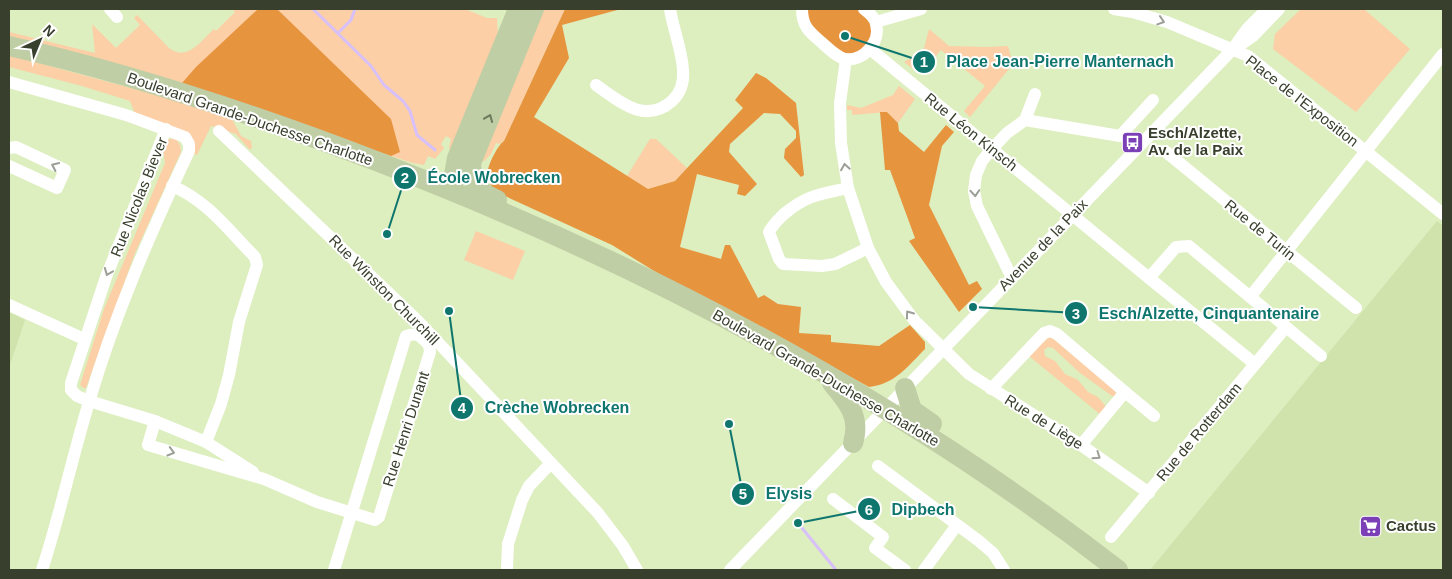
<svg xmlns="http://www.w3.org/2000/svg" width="1452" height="579" font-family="Helvetica,sans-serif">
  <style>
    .built { fill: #d0e3ad }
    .green { fill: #fccfa6 }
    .forest { fill: #e7943f }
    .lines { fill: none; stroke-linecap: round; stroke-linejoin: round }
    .stream { stroke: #d8c0fa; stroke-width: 3 }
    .minor { stroke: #fff; stroke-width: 12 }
    .primary { stroke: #c0cea5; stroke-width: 20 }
    .oneway { stroke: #9c9f96 }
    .oneway2 { stroke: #6e785c }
    .labels { text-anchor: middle; stroke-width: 4; stroke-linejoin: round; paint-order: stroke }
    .street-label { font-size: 15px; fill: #383f2c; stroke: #fff }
    .poi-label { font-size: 15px; font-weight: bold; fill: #383f2c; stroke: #fff; text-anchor: start }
    .leader { fill: none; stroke: #0f766e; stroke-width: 2 }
    .callout-dot { fill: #0f766e; stroke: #fff; stroke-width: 2 }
    .mark-label { font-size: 15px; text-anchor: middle; font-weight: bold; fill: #fff }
    .callout-label { font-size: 16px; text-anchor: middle; font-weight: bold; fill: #0f766e; stroke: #fff; stroke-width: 4; stroke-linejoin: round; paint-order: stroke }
  </style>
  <rect width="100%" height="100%" fill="#ddeebf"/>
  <g class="built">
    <path d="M1437 221 1443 226V570H1150Z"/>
    <path d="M9 312 25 320 9 368Z"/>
  </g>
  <g class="green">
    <path d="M232 9H258L182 83 38 43 9 36V32L95 53 92 24 116 48 140 25 134 18 137 15 169 48C187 62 201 41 214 29L216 31 235 12Z"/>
    <path d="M277 9H465L487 18H497L498 37 454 151 449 148 451 139 446 136 441 144 444 148 435 159 428 156 424 165 413 163 391 156Z"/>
    <path d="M540 9H565L504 141 499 144 496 143 491 154 484 161H478Z"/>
    <path d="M1301 9H1364L1410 49 1356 112 1273 49 1275 34Z"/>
    <path d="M929 29 949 46 987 47 1008 46 1013 64 970 117 964 111 985 86 941 50 920 74 904 62 923 52Z"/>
    <path d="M9 55 175 100 232 119 241 136 251 141 252 149H249L236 134 211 126 197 155 189 151V144L137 119 130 101 82 86 9 67Z"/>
    <path d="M899 86 915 99 898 123 887 112 852 115V110H847V105L861 108 893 95Z"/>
    <path d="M169 139H176L180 145 181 152 135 253 86 388H84L80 385 104 309 165 163 163 149Z"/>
    <path d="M650 139H656L687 168 675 181 648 189 627 176Z"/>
    <path d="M476 231 525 251 513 280 464 260Z"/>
    <path d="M1051 337 1116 391 1115 398 1080 373 1053 348 1048 347 1044 350 1045 356 1055 361 1065 374 1078 380 1088 392 1098 397 1107 408 1101 415 1029 356 1048 338Z"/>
  </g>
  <g class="forest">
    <path d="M258 9H277L391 119 400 152 391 156 182 83 196 67Z"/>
    <path d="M565 9H621L562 25 569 58 534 117 648 189 675 181 743 108 735 100 756 73 766 78 796 103 804 175 801 177 784 158 785 149 796 138V131L780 114 764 113 730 144 729 152 757 184 745 196 737 194 739 185 697 174 680 247 721 259 725 245H730L758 298 764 295 778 304 801 307 799 333 831 335V342L879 346 910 325 925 342V349C907 367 895 384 869 387L783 340 659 274 612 245 494 191C491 185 487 177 488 170 489 163 498 145 504 141Z"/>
    <path d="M802 9H864L871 14 875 41 846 59 807 30Z"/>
    <path d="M880 112H887L898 123 899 131 924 152 946 125 954 132 942 146 929 205 969 285 977 281 982 289 959 312 909 241 915 238 890 170H885Z"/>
  </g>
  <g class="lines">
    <g class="stream">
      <path d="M313 9 371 66 384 85 403 101 410 111 417 135 435 150"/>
      <path d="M338 33 351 20 355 9"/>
      <path d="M798 523 836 570"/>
    </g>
    <g class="minor">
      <path d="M110 9 117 17"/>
      <path d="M802 9C802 25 808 31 820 41 827 47 836 57 845 59 864 62 881 41 876 24 875 17 869 13 864 9"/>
      <path d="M1114 9 1132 12 1167 22 1248 56 1443 214"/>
      <path d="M876 22 921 9"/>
      <path d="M1240 45 1253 36 1279 9"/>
      <path d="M870 49 1149 278"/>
      <path d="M846 59 840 103 841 143 848 188 868 248 886 282 914 320 969 374 1081 445 1149 493"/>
      <path d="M9 82 126 115 185 137 189 144V151C151 232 114 316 89 402 72 458 60 515 42 570"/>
      <path d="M596 85C619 101 645 125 672 101 681 93 684 82 683 70 682 50 673 29 670 9"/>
      <path d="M1025 120 1120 136 1153 100"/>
      <path d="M166 129 106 277 71 383V390L77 396 89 401 155 421 206 442 253 472"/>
      <path d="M219 131 418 321 598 513 623 546 637 570"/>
      <path d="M9 148 16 147 65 170 57 188 9 166"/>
      <path d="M1165 151 1356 308"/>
      <path d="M172 186C207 200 230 232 255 257L257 265 239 322 229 375 221 404 206 442"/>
      <path d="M848 188C820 194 807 195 784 214 778 220 773 224 769 232L779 259 783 264 822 266 835 264 868 248"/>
      <path d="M1012 278 977 206 974 191 976 175 982 161 992 149 1007 133 1025 120 1035 94"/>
      <path d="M1250 297 1443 54"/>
      <path d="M9 305 84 339"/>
      <path d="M1255 364 1149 278 1176 247 1189 246 1321 356"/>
      <path d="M991 389 1044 333 1050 331 1057 334 1125 392 1081 445"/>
      <path d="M1125 392 1154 416"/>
      <path d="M155 421 148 445 264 479 317 502 375 520 379 517 430 352 429 345C420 336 419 332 406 336L334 570"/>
      <path d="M878 466 979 541 993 553 1004 570"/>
      <path d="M833 499 883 537 875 548 905 570"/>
      <path d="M1111 537 1286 327"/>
      <path d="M507 568 508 544 522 500 529 486 551 463"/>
      <path d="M730 570 1232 50 1247 29 1267 9"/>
      <path d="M924 570 957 525"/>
    </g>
    <g class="primary">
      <path d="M9 46C134 74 256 115 376 161 640 262 894 396 1118 570"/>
      <path d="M471 163C472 184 479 192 497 200"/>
      <path d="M463 175 471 163 534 9"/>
      <path d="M452 186 457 158 518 9"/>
      <path d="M832 383C848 402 861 417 853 443"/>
      <path d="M905 388 912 410 932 424"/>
    </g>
  </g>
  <defs><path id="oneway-chevron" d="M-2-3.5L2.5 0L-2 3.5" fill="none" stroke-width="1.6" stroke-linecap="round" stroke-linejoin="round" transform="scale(1.25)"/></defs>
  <g class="oneway">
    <use href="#oneway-chevron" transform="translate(1161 21) rotate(18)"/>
    <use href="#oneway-chevron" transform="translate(55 166) rotate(-155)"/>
    <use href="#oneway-chevron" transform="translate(845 167) rotate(-99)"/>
    <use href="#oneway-chevron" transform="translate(975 193) rotate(86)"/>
    <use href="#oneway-chevron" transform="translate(108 272) rotate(112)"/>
    <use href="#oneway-chevron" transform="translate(909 314) rotate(-126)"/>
    <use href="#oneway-chevron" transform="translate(171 452) rotate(16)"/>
    <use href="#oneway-chevron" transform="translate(1097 456) rotate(35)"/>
  </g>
  <use class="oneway2" href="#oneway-chevron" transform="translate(489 118) rotate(-68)"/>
  <defs>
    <symbol id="bus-square" viewBox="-11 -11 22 22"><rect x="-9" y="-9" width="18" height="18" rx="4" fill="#7b40b6" stroke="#fff"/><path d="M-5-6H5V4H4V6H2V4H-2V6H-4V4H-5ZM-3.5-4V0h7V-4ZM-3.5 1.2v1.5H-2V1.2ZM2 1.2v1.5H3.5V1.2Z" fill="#fff"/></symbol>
    <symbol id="supermarket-square" viewBox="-11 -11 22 22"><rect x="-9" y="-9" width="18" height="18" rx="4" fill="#7b40b6" stroke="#fff"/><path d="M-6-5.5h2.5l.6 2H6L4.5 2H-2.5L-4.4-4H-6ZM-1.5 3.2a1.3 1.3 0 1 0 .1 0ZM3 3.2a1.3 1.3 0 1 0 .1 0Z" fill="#fff"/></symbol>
  </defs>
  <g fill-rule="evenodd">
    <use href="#bus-square" x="1120" y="130" width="25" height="25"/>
    <use href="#supermarket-square" x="1358" y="514" width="25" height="25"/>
  </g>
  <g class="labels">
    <g class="street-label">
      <text transform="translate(1302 101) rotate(38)" y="5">Place de l'Exposition</text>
      <text transform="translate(250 119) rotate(19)" y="5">Boulevard Grande-Duchesse Charlotte</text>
      <text transform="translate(971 132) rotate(39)" y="5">Rue Léon Kinsch</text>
      <text transform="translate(139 197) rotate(-68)" y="5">Rue Nicolas Biever</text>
      <text transform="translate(1260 230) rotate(39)" y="5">Rue de Turin</text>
      <text transform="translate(1043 245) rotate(-46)" y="5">Avenue de la Paix</text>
      <text transform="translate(384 290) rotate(45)" y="5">Rue Winston Churchill</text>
      <text transform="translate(826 378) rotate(30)" y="5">Boulevard Grande-Duchesse Charlotte</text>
      <text transform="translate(1044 422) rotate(32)" y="5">Rue de Liège</text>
      <text transform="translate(406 429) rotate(-72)" y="5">Rue Henri Dunant</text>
      <text transform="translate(1199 432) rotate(-50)" y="5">Rue de Rotterdam</text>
    </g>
    <g class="poi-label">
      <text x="1148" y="138">Esch/Alzette,<tspan x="1148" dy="17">Av. de la Paix</tspan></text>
      <text x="1386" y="531">Cactus</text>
    </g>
  </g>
  <path class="leader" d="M845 36L924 62M387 234L405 178M973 307L1076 313M449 311L462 408M729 424L743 494M798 523L869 509"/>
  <g class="callout-dot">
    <circle cx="845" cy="36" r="5"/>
    <circle cx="387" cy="234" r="5"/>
    <circle cx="973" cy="307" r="5"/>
    <circle cx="449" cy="311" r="5"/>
    <circle cx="729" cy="424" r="5"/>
    <circle cx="798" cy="523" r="5"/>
    <circle cx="924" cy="62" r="12"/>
    <circle cx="405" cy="178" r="12"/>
    <circle cx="1076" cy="313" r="12"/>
    <circle cx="462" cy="408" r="12"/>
    <circle cx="743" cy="494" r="12"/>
    <circle cx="869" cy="509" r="12"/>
  </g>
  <g class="mark-label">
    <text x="924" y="67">1</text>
    <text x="405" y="183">2</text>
    <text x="1076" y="319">3</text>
    <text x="462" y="413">4</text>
    <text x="743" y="499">5</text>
    <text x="869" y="515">6</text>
  </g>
  <g class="callout-label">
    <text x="1060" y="67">Place Jean-Pierre Manternach</text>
    <text x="494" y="183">École Wobrecken</text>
    <text x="1209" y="319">Esch/Alzette, Cinquantenaire</text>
    <text x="557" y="413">Crèche Wobrecken</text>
    <text x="789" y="499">Elysis</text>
    <text x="923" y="515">Dipbech</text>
  </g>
  <rect width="1452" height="579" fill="none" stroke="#383f2c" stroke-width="20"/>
  <g transform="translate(40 40) rotate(44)" stroke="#ffffff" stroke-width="4" paint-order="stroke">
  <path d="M0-4L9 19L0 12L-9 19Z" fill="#383f2c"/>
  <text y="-8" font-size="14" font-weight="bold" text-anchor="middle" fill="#383f2c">N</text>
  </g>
</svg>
